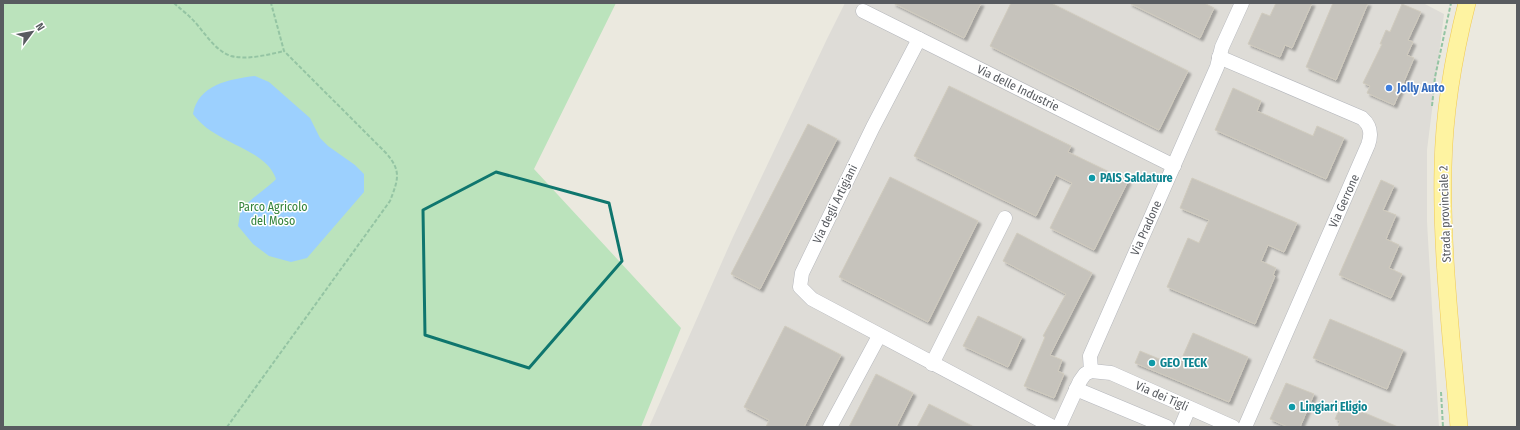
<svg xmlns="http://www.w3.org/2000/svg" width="1520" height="430" font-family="'Fira Sans Condensed',sans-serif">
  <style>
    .industrial { fill: #dedcd7 }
    .green { fill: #bbe3bc }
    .water { fill: #9cd0fe }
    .building { fill: #c6c3bc; stroke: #d0cbbe; filter: url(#shadow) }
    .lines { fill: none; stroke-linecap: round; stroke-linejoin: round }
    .minor-casing { stroke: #b5b7bc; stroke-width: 15 }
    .major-casing { stroke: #f0ca54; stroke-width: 18 }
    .path { stroke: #94c4a3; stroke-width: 2; stroke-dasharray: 4 2; stroke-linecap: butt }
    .minor { stroke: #fff; stroke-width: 14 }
    .major { stroke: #fef3a1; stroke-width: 17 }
    .marked { fill: none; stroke: #0f766e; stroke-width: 3; stroke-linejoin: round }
    .shop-dot { fill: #3f7fe0; stroke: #fff; stroke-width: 1.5 }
    .culture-dot { fill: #0f9aa8; stroke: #fff; stroke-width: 1.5 }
    .labels { text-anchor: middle; stroke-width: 3; stroke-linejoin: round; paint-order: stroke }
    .street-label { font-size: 12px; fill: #585b60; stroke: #fff }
    .shop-label { font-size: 12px; font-weight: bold; fill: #366cbe; stroke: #fff; text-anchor: start }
    .culture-label { font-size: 12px; font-weight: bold; fill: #0d838f; stroke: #fff; text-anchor: start }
    .park-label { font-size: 12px; fill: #34833b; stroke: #fff }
  </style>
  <defs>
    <filter id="shadow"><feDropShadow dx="3" dy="3" stdDeviation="1" flood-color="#0004"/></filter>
  </defs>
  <rect width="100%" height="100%" fill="#ebe9df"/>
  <path class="industrial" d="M845 3H1423L1444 14 1427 150V222L1439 427H649L733 237 827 39Z"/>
  <path class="green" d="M3 3H616L534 169 681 328 641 427H3Z"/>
  <path class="water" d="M255 76 269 82 310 118 320 138 328 146 355 165 364 174V192L307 258 291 262 269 256 253 244 238 226C239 222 239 217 240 214 243 203 268 188 276 179 265 147 215 145 193 114 198 85 229 79 255 76Z"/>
  <g class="building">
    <path d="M893 3H981L964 38Z"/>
    <path d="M1011 3H1051L1188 71 1159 130 990 46Z"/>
    <path d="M1129 3H1204L1214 8 1200 38Z"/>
    <path d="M1276 3H1312L1292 48 1285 45 1280 57 1248 44 1262 13 1270 16Z"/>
    <path d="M1333 3H1368L1336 80 1306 67Z"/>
    <path d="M1402 4 1421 12 1408 40 1413 42 1407 55 1414 58 1394 105 1367 93 1370 86 1363 83 1382 44H1380L1386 30 1390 32Z"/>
    <path d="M949 86 1071 146 1068 152 1128 181 1094 250 1050 228 1072 183 1056 175 1036 216 914 156Z"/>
    <path d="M1233 88 1261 101 1257 111 1313 136 1317 126 1344 138 1326 179 1215 130Z"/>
    <path d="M808 124 837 139 760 289 731 274Z"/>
    <path d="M890 177 978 221 928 322 839 277Z"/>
    <path d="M1192 178 1297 223 1284 252 1268 245 1261 261 1276 268 1273 275 1275 276 1255 324 1167 287 1188 238 1199 243 1209 220 1180 208Z"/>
    <path d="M1381 180 1394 186 1383 210 1396 215 1386 239 1399 245 1389 268 1402 274 1391 298 1339 275Z"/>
    <path d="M1017 233 1092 273 1050 355 1062 360 1058 371 1064 374 1054 398 1024 386 1045 337 1043 336 1066 294 1003 261Z"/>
    <path d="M978 316 1022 337 1008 367 963 346Z"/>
    <path d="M1330 319 1403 350 1387 389 1313 358Z"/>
    <path d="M785 326 841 355 804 427H766L769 420 744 407Z"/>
    <path d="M1193 333 1248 357 1229 402 1135 363 1140 351 1178 367Z"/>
    <path d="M876 374 913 393 896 427H849Z"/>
    <path d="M1286 383 1314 394 1300 427H1288L1270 419Z"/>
    <path d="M929 404 974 427H917Z"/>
    <path d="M1340 408 1351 413 1353 408 1398 427H1338L1340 421 1335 419Z"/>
  </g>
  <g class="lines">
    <defs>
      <g id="minor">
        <path d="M863 11 1174 166"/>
        <path d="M919 39 873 127 802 273 800 287 812 299 1053 427"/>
        <path d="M1219 57 1362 118C1371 126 1372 134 1368 145L1245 427"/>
        <path d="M932 364 1005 218"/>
        <path d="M1091 371 1111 373 1233 427"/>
        <path d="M1076 389 1167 427"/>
        <path d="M830 427 879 336"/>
        <path d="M1059 427 1080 381 1085 374 1091 371 1090 356 1217 67 1222 47 1242 3"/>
        <path d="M1181 427 1189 408"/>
      </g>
      <path id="major" d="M1459 427C1452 342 1441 252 1443 167 1444 115 1454 54 1467 3"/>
    </defs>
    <use href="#minor" class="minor-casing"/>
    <use href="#major" class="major-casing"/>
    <g class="path">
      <path d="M174 3C179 8 185 12 190 17 203 29 213 50 231 56 248 60 267 55 284 51"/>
      <path d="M1432 106 1435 77 1451 3"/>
      <path d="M1441 392 1443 427"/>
      <path d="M227 427 390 201C398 180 402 171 386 153L284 51 271 3"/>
    </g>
    <use href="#minor" class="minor"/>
    <use href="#major" class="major"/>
  </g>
  <path class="marked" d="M496 172 609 203 622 261 529 368 425 335 423 210Z"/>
  <circle class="shop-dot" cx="1389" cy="88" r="4"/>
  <g class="culture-dot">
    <circle cx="1092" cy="178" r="4"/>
    <circle cx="1152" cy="363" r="4"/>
    <circle cx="1292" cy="407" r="4"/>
  </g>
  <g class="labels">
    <g class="street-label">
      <text transform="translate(1018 88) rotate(26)" y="4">Via delle Industrie</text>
      <text transform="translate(1344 201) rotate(-66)" y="4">Via Gerrone</text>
      <text transform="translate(835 204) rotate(-64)" y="4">Via degli Artigiani</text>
      <text transform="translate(1445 214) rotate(-92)" y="4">Strada provinciale 2</text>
      <text transform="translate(1146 228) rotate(-66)" y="4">Via Pradone</text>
      <text transform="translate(1162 396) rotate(24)" y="4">Via dei Tigli</text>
    </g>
    <g class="shop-label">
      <text x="1397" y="92">Jolly Auto</text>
    </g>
    <g class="culture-label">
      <text x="1100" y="182">PAIS Saldature</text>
      <text x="1160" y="367">GEO TECK</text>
      <text x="1300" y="411">Lingiari Eligio</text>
    </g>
    <g class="park-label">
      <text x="273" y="211">Parco Agricolo<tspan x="273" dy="14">del Moso</tspan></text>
    </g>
  </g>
  <rect width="1520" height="430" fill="none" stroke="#585b60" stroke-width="8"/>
  <g transform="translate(32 32) rotate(58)" stroke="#ffffff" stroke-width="3" paint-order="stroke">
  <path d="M0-3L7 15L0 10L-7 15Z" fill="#585b60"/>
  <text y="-6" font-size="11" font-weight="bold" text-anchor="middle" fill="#585b60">N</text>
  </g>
</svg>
